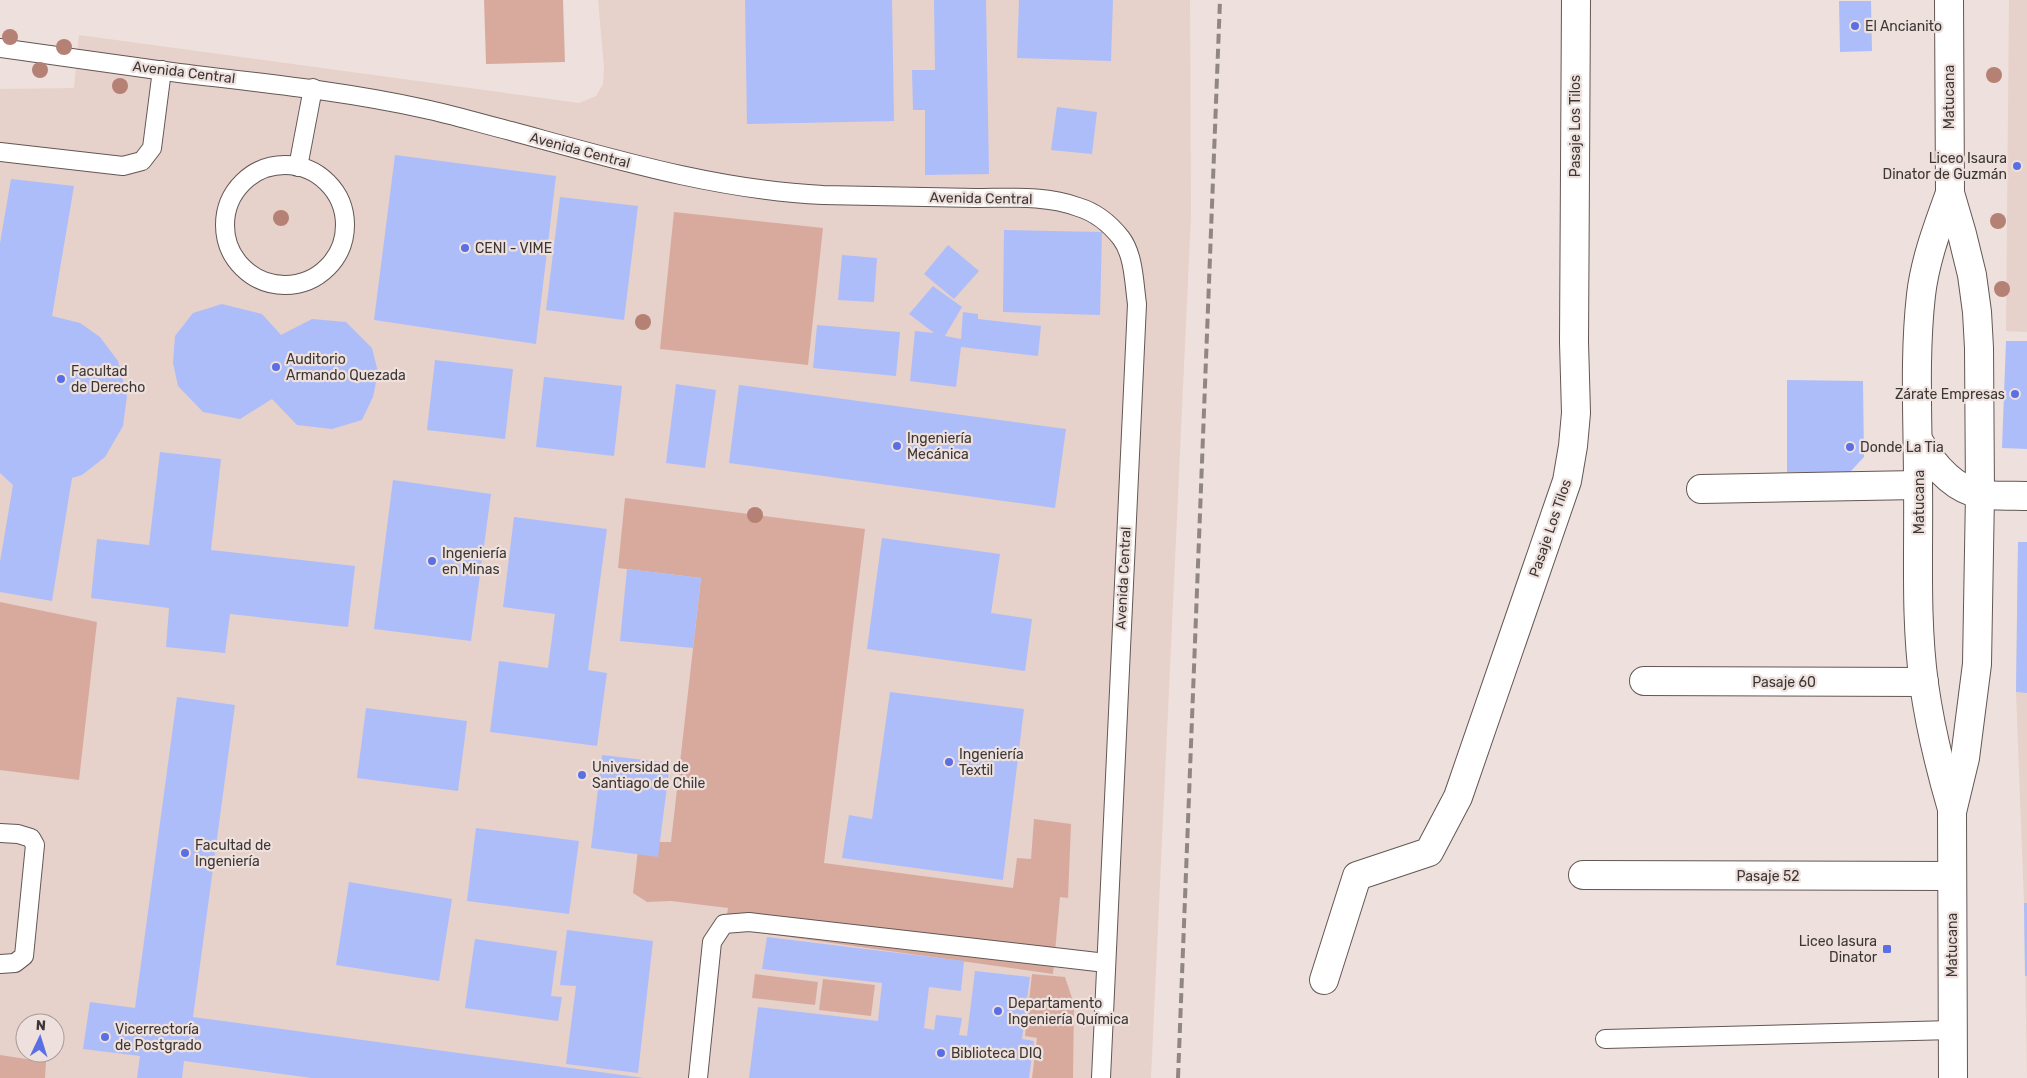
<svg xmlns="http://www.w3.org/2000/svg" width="2027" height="1078" font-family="Rubik,sans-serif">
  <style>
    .built { fill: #e7d1cb; fill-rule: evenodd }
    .green { fill: #d8aa9e }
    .building { fill: #adbdfa }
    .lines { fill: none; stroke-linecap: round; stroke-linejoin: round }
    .service-casing { stroke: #635754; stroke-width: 20 }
    .minor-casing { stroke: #635754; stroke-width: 30 }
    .primary-casing { stroke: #635754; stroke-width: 30 }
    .service { stroke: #fff; stroke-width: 18 }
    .minor { stroke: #fff; stroke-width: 28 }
    .primary { stroke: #fff; stroke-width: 28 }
    .rail { stroke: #908784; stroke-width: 4; stroke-dasharray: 10 5; stroke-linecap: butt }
    .tree { fill: #b58174 }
    .poi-dot { fill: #5b6fe5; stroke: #eee0dc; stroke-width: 2 }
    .labels { text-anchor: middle; stroke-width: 4.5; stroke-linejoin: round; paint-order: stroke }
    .poi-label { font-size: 14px; fill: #3c3735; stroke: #eee0dc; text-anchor: start }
    .street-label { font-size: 14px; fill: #3c3735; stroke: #eee0dc }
  </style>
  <rect width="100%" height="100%" fill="#eee0dc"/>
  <g class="built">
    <path d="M598 0H1190L1191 215 1151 1078H0V89L74 88 79 35 579 103 596 96 603 84 604 67ZM25 1023H55V1053H25Z"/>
    <path d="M2009 0H2027V332L2006 331Z"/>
    <path d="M2018 542H2027V1078L2024 903 2016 692Z"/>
  </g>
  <g class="green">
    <path d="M484 0H563L565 62 486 64Z"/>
    <path d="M674 212 823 228 808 365 660 349Z"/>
    <path d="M625 498 865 529 824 863 1013 888 1017 858 1031 859 1034 819 1071 824 1068 898 1060 897 1053 974 725 928 728 908 671 901 647 902 633 893 638 850 658 842H671L701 578 618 568Z"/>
    <path d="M0 602 97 622 79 780 0 770Z"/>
    <path d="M755 974 818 982 815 1005 752 998Z"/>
    <path d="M1032 974 1065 977 1074 1004 1073 1078H1032L1037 1038 1025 1036Z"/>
    <path d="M823 979 875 985 871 1016 819 1010Z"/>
    <path d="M0 1055 46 1062 45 1078H0Z"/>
  </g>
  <g class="building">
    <path d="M745 0H892L894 121 747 124Z"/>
    <path d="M934 0H986L989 174 925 175V110H913L912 70H935Z"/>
    <path d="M1019 0H1113L1111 61 1017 58Z"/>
    <path d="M1839 1H1871L1872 51 1840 52Z"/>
    <path d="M1057 107 1097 112 1092 154 1051 150Z"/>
    <path d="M395 155 556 176 536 344 374 320Z"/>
    <path d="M11 179 74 186 52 316 80 323 100 337 118 361 127 396 123 426 105 457 82 475 72 478 52 601 0 592V562L13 485 0 473V243Z"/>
    <path d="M560 197 638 206 624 320 546 310Z"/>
    <path d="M1004 230 1102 232 1100 315 1003 312Z"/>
    <path d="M948 245 979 271 954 299 924 274Z"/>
    <path d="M842 255 877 258 874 302 838 300Z"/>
    <path d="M933 286 962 307 945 336 961 339 963 312 978 314V319L1041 326 1038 356 961 347 956 387 910 381 915 331 934 333 909 314Z"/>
    <path d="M222 304 262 314 281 335 312 319 346 322 372 348 378 372 373 397 362 420 332 429 297 425 272 399 240 419 203 412 178 386 173 363 175 336 193 313Z"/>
    <path d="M817 325 900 332 896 376 813 368Z"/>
    <path d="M2006 341H2027V449L2002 448Z"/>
    <path d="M435 360 513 369 505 439 427 430Z"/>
    <path d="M544 377 622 386 614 456 536 447Z"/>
    <path d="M1787 380 1863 381 1864 457 1850 472H1787Z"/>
    <path d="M676 384 716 390 705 468 666 463Z"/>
    <path d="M739 385 1066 429 1055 508 729 463Z"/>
    <path d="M160 452 221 459 211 550 355 566 348 627 230 614 225 653 166 647 169 608 91 598 97 539 149 545Z"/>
    <path d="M393 480 491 494 471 641 374 629Z"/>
    <path d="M514 517 607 529 588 670 607 673 597 746 490 732 499 661 548 668 555 614 503 607Z"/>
    <path d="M882 538 1000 554 991 613 1032 619 1025 671 867 649Z"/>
    <path d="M2018 542H2027V693L2016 692Z"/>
    <path d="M627 569 701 578 693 648 620 641Z"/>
    <path d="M890 692 1024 709 1003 880 842 858 849 815 872 819Z"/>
    <path d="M177 697 235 705 193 1017 644 1078H312L184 1061 182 1078H137L140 1056 83 1049 90 1002 135 1008Z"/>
    <path d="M366 708 467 721 458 791 357 778Z"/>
    <path d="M602 755 670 763 658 857 591 848Z"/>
    <path d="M476 828 579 841 569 914 467 901Z"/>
    <path d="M349 882 452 899 439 981 336 965Z"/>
    <path d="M2024 903H2027V976H2025Z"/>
    <path d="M567 930 653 941 638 1073 566 1064 576 986 560 985Z"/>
    <path d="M767 937 964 961 961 991 929 987 924 1028 934 1030 936 1015 962 1018 959 1035 967 1036 975 971 1030 977 1022 1039 1034 1041 1029 1078H749L758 1007 878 1021 882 983 762 969Z"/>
    <path d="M475 939 557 951 551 996 562 997 558 1021 465 1008Z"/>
  </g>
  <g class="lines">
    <defs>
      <g id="service">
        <path d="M0 48C60 56 120 65 179 73 262 83 344 91 425 109 454 115 482 124 511 131 614 159 716 190 823 195 874 196 925 197 976 198 1010 198 1046 195 1078 207 1095 212 1110 224 1121 238 1134 255 1134 283 1137 304L1101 1078"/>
        <path d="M0 152 123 166 142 161 152 148 162 70"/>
        <circle cx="285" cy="225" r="60"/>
        <path d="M298 167 313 88"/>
        <path d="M0 833 18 834 31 838 35 845 24 956 15 963 0 964"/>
        <path d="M1605 1039 1953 1030"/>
        <path d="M698 1078 712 942 724 924 749 922 1106 963"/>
      </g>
      <g id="minor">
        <path d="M1701 489 1918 485"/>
        <path d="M1644 681 1924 682"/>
        <path d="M1583 875 1952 876"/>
        <path d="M1324 980 1357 876 1429 852 1458 797 1567 481 1573 446 1576 413 1574 342 1576 0"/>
      </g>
      <g id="primary">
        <path d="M1949 0 1950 193 1962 234 1972 275 1977 312 1979 348 1980 494 1977 664 1965 758 1952 812 1953 1078"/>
        <path d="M1950 193C1938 226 1925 260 1921 295 1914 357 1918 421 1918 484 1919 550 1915 618 1924 684 1930 727 1940 768 1952 809"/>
        <path d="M1918 440C1932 463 1952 489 1980 494 1995 497 2012 495 2027 496"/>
      </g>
    </defs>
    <use href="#service" class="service-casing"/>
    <use href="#minor" class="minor-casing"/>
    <use href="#primary" class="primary-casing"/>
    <use href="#service" class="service"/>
    <use href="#minor" class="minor"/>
    <use href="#primary" class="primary"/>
    <path class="rail" d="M1178 1078 1220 0"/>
  </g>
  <g class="tree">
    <circle cx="10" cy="37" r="8"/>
    <circle cx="64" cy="47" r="8"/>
    <circle cx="40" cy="70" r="8"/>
    <circle cx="1994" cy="75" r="8"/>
    <circle cx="120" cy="86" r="8"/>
    <circle cx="281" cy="218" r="8"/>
    <circle cx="1998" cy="221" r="8"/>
    <circle cx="2002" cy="289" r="8"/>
    <circle cx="643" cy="322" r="8"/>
    <circle cx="755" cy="515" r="8"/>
  </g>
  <g class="poi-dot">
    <circle cx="1855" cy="26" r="5"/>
    <circle cx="2017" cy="166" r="5"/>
    <circle cx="465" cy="248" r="5"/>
    <circle cx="276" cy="367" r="5"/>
    <circle cx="61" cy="379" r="5"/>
    <circle cx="2015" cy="394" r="5"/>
    <circle cx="897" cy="446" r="5"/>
    <circle cx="1850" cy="447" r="5"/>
    <circle cx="432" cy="561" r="5"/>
    <circle cx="949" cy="762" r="5"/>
    <circle cx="582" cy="775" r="5"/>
    <circle cx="185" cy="853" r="5"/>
    <rect x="1882" y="944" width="10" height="10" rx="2.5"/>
    <circle cx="998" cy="1011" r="5"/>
    <circle cx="105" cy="1037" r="5"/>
    <circle cx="941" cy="1053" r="5"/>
  </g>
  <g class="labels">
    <g class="poi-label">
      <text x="1865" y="31">El Ancianito</text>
      <text x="2007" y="163" text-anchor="end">Liceo Isaura<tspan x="2007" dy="16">Dinator de Guzmán</tspan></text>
      <text x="475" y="253">CENI - VIME</text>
      <text x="286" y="364">Auditorio<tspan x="286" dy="16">Armando Quezada</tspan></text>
      <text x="71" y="376">Facultad<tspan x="71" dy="16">de Derecho</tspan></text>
      <text x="2005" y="399" text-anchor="end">Zárate Empresas</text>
      <text x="907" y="443">Ingeniería<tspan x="907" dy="16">Mecánica</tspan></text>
      <text x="1860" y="452">Donde La Tia</text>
      <text x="442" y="558">Ingeniería<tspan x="442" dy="16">en Minas</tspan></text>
      <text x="959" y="759">Ingeniería<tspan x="959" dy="16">Textil</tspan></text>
      <text x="592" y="772">Universidad de<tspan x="592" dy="16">Santiago de Chile</tspan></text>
      <text x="195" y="850">Facultad de<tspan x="195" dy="16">Ingeniería</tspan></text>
      <text x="1877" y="946" text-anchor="end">Liceo Iasura<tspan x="1877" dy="16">Dinator</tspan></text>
      <text x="1008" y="1008">Departamento<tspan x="1008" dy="16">Ingeniería Química</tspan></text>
      <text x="115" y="1034">Vicerrectoría<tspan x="115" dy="16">de Postgrado</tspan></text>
      <text x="951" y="1058">Biblioteca DIQ</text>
    </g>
    <g class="street-label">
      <text transform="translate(184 72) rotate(7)" y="5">Avenida Central</text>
      <text transform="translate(1949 97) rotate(-90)" y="5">Matucana</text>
      <text transform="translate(1575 126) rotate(-90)" y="5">Pasaje Los Tilos</text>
      <text transform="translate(580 150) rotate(15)" y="5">Avenida Central</text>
      <text transform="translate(981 198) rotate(1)" y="5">Avenida Central</text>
      <text transform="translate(1919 502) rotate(-90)" y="5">Matucana</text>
      <text transform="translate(1550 528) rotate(-71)" y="5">Pasaje Los Tilos</text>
      <text transform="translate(1123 578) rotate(-87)" y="5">Avenida Central</text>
      <text x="1784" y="687">Pasaje 60</text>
      <text x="1768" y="881">Pasaje 52</text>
      <text transform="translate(1952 945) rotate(-90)" y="5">Matucana</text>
    </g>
  </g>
  <g transform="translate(40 1038) rotate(4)"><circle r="24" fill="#eee0dc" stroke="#a79c99"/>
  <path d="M0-4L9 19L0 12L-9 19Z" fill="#5b6fe5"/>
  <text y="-8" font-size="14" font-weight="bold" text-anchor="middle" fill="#3c3735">N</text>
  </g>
</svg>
